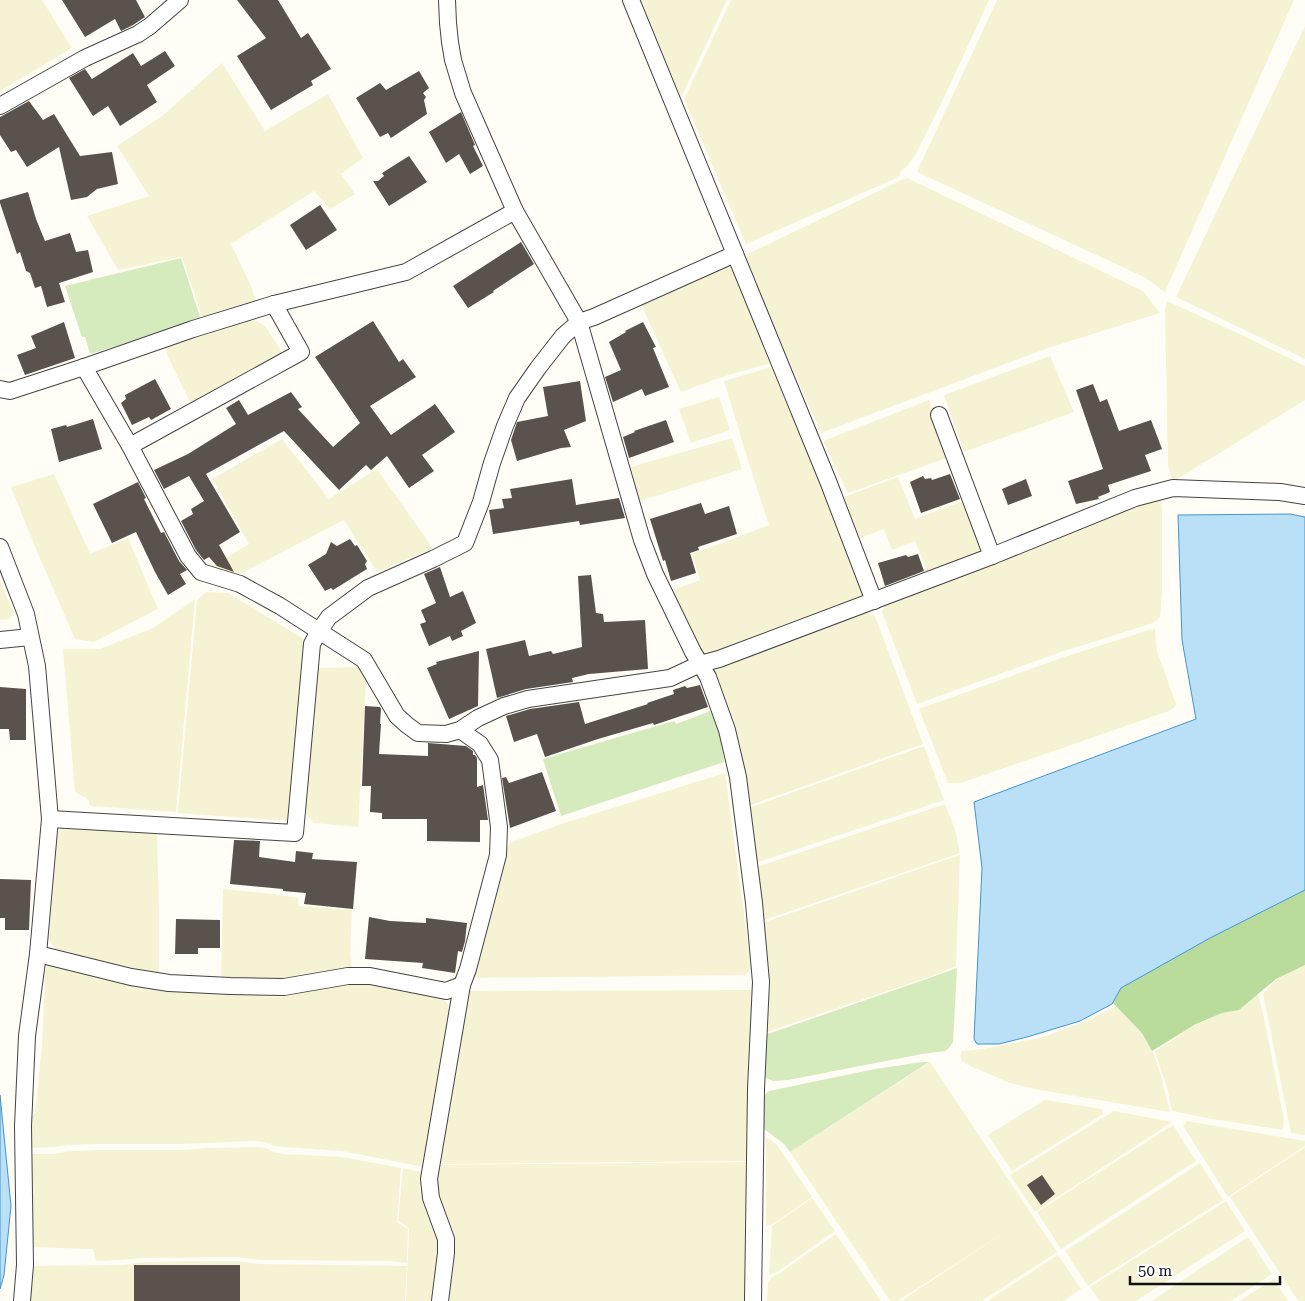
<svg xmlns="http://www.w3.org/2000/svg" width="1305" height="1301" font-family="'Roboto Serif',serif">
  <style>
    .farmland { fill: #f6f3d4 }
    .green { fill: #d5ebbd }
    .forest { fill: #b9dc9c }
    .water { fill: #b9e0f7; stroke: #3f96cf }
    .building { fill: #5a524d }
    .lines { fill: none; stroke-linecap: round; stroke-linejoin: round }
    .street-casing { stroke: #444; stroke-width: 18 }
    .street { stroke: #fff; stroke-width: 16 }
  </style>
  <rect width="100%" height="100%" fill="#fffdf5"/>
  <g class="farmland">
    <path d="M0 0H42L72 48 0 91Z"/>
    <path d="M640 0H727L681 98Z"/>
    <path d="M731 0H989L942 102 916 154 906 167 902 170 899 177 746 244 684 99Z"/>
    <path d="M997 0H1294L1165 292 1144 277 917 172Z"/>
    <path d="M1305 26V359L1176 297Z"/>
    <path d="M222 63 265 131 328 94 363 158 341 174 355 194 330 209 314 191 231 244 252 288 256 303 203 319 182 257 118 270 87 216 149 196 117 146 162 116Z"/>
    <path d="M907 178 1143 291 1160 313 1048 348 821 433 749 269 746 255 899 181Z"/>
    <path d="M724 262 734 265 775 362 722 377 681 392 639 300Z"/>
    <path d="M1167 301 1242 335 1305 366V400L1176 480H1172L1168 465 1165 310Z"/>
    <path d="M250 321H256L265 326 284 355 195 403 190 402 168 357 165 345Z"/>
    <path d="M1050 356 1074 412 964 452 944 395Z"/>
    <path d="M777 365 864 593 862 600 704 657 686 622 673 590 700 580 692 554 769 525 750 467 724 381Z"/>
    <path d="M719 397 730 430 691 443 679 409Z"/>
    <path d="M929 400 950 457 848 493 823 441Z"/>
    <path d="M732 438 742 469 640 501 628 468Z"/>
    <path d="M282 439 329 499 377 469 428 541 432 549 377 572 344 520 234 577 208 568 249 544 212 479Z"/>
    <path d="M54 474 90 554 128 538 158 609 94 642 75 639 36 549 11 487Z"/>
    <path d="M898 477 915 519 966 500 985 553 928 573 915 541 892 550 884 529 860 538 844 497Z"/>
    <path d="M1155 498 1161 500 1162 508V594L1160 617 1153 623 1058 653 917 704 882 612 885 604Z"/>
    <path d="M0 582 14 613 9 619 0 620Z"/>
    <path d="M206 592 228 593 304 639 305 664 291 821 178 813 197 600Z"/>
    <path d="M195 599 176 812 91 806 89 805V801L86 798 75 792 63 649H100L153 628Z"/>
    <path d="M866 612 875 616 923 744 745 807 714 678 715 670 720 665Z"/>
    <path d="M1155 628 1157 651 1176 704 1175 707 1169 711 961 783H948L919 709 1061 658Z"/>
    <path d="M357 667 363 674 366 682 358 827 314 823 309 818 305 811 316 668Z"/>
    <path d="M924 746 944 800 753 864 746 809Z"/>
    <path d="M725 773 746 929 751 969 745 975 476 978 472 967 509 843 561 824Z"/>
    <path d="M945 804 955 829 960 853 761 921 754 868Z"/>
    <path d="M64 826 131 830 157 833 159 913V970L158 977 60 953 53 946 48 939 57 834Z"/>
    <path d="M960 855 956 966 932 976 764 1033 762 923Z"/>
    <path d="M223 889 273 894 298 898 299 906 352 910 350 955 352 970 302 981H221Z"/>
    <path d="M48 964 175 990 224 994 281 997 350 983 371 984 442 998 447 1003 450 1010 438 1077 424 1167 342 1151 284 1147 273 1146 265 1142 255 1141 183 1144H97L69 1145 54 1147 27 1148V1123L35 1113 42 1046 45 972Z"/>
    <path d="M1303 965H1305V1135L1291 1133 1263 994 1277 979Z"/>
    <path d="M753 990 749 1161 436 1164 466 991Z"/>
    <path d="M1258 994 1265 1022 1284 1120 1283 1130 1212 1119 1172 1111 1167 1088 1155 1051 1197 1024 1222 1013 1239 1010Z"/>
    <path d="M1116 1006 1143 1033 1153 1051 1160 1073 1170 1112 1040 1090 1010 1083 968 1065 962 1061 960 1056 962 1051 983 1049 1043 1037 1089 1020Z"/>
    <path d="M930 1062 1057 1252 982 1301H901L1008 1230 898 1301H890L790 1152Z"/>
    <path d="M1045 1100 1102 1109 1103 1114 1012 1171 988 1135Z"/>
    <path d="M1114 1111 1172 1122 1035 1212 1010 1175Z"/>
    <path d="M1187 1121 1305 1141V1146L1228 1197 1183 1126Z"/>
    <path d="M1173 1125 1196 1161 1061 1249 1037 1212Z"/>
    <path d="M766 1138 770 1139 777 1145 812 1197 776 1222 766 1227Z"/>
    <path d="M255 1147 266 1148 273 1152 284 1154 342 1157 401 1168 397 1222 408 1229 407 1263 388 1261 258 1260 238 1257 143 1258 121 1260 96 1261 93 1249 31 1247 27 1154H54L69 1151 97 1150H183L206 1148Z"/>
    <path d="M1305 1147V1301H1298L1230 1197Z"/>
    <path d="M749 1162V1301H444L436 1165Z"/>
    <path d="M1200 1163 1223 1200 1088 1286 1065 1251Z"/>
    <path d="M403 1168 422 1172 420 1187 421 1197 432 1223 438 1240 439 1250 432 1301H406L409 1228 398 1221Z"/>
    <path d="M812 1198 835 1231 777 1272 769 1275 772 1226Z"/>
    <path d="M1226 1201 1245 1231 1136 1301H1100L1090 1287Z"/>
    <path d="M836 1234 881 1301H767L768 1282 771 1278 778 1274Z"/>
    <path d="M1248 1237 1272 1274 1231 1301H1151Z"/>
    <path d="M1058 1255 1081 1289 1063 1301H987Z"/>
    <path d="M187 1261H238L259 1264 407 1266 405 1301H29L32 1266 122 1265 144 1262Z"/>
    <path d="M1274 1279 1288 1301H1239Z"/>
  </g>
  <g class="green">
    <path d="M181 258 201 320 90 354 85 337H82L65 286Z"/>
    <path d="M713 710 722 744 724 762 561 816 543 759 674 721 676 724Z"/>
    <path d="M957 968 953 1042 949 1048 945 1051 922 1054 788 1080 773 1081 766 1078 763 1072 765 1035 932 977Z"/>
    <path d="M922 1062H929L790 1152 784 1144 760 1126 761 1098 769 1091 875 1069Z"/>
  </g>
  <path class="forest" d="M1305 890V965L1276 979 1239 1010 1222 1013 1196 1024 1152 1051 1142 1033 1113 1003 1121 988 1210 938Z"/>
  <g class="water">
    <path d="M1290 514 1305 517V890L1210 938 1121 988 1112 1004 1080 1021 1027 1037 999 1044H977L974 1039 982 868 974 802 1196 719 1182 640 1178 515Z"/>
    <path d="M0 1095 11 1206 4 1275 0 1289Z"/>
  </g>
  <g class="building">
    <path d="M62 0H136L145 17 133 25 121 31 115 19 85 37Z"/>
    <path d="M237 0H278L301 38 308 33 331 69 311 81 313 85 271 110 237 56 266 38Z"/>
    <path d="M165 51 175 66 147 85 157 102 120 126 108 106 93 116 69 78 85 69 92 79 133 53 141 66Z"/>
    <path d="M419 71 429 88 423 93 426 97 424 100 427 114 391 138 388 133 380 137 356 98 380 83 386 90Z"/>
    <path d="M29 101 43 120 54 114 80 156 112 152 118 184 97 189 87 197 71 200 59 147 27 167 16 150 11 152 0 135V117Z"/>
    <path d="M461 112 475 145 473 146 483 166 470 174 459 154 446 163 429 132Z"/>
    <path d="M409 156 427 182 389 206 373 181H378L384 176 382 173Z"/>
    <path d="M28 192 36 219 45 241 70 233 76 252 88 250 93 272 59 283 65 302 47 307 41 286 35 288 30 273 26 271 20 252 17 254 0 203V200Z"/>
    <path d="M320 205 337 230 306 250 290 225Z"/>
    <path d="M521 242 534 264 493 291 494 292 468 308 453 286Z"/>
    <path d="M373 321 399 362 403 359 416 377 370 406 391 435 435 404 455 432 422 455 434 471 409 488 387 456 371 470 366 465 339 490 284 431 206 474 240 532 219 545 234 572 217 566 209 557 204 560 196 550 181 521 193 514 191 509 204 501 189 476 164 489 154 470 188 454 236 424 226 408 239 400 248 415 291 392 302 407 298 409 333 447 360 423 315 357Z"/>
    <path d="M64 322 75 358 25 375 17 355 36 348 31 336Z"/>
    <path d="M643 322 656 347 653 348 669 387 645 396 642 389 613 402 605 377 621 370 609 342 626 332 625 331Z"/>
    <path d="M155 379 171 409 151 420 149 417 132 425 121 403 126 399 125 395Z"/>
    <path d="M580 381 586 421 564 430 571 447 561 448 517 461 511 440 517 422 548 416 543 387Z"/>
    <path d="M1093 384 1100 402 1107 399 1119 431 1151 420 1162 449 1145 455 1151 471 1108 485 1110 492 1098 497 1099 499 1076 504 1068 481 1103 469 1076 390Z"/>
    <path d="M93 419 102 449 59 462 51 429 66 425 67 427Z"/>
    <path d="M666 420 674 442 629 458 623 437 635 432 634 431Z"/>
    <path d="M950 474 960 499 921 513 910 482 923 476 925 479 931 478 932 480Z"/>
    <path d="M572 479 576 505 619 498 625 518 580 525 579 521 493 534 489 510 504 508 502 499 512 498 510 489Z"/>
    <path d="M1026 479 1032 496 1008 505 1002 489Z"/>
    <path d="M138 482 146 498 144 499 161 533 164 532 179 561 187 570 180 574 186 584 168 595 155 572 136 532 112 543 93 504Z"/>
    <path d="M701 503 705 514 729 506 737 534 698 547 699 550 690 553 696 573 671 581 665 560 663 561 650 519Z"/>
    <path d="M350 539 355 546 357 545 367 561 365 564 367 569 333 590 331 588 325 591 308 565 326 554 331 542 337 546Z"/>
    <path d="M918 554 924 571 885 586 878 563 906 555 908 557Z"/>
    <path d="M440 567 450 597 463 591 476 623 461 631 463 636 452 641 450 636 429 646 420 624 426 622 421 610 436 603 424 574Z"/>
    <path d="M591 575 596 613 603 614 604 622 645 620 648 669 589 674 572 678 573 682 526 689 497 698 486 649 525 640 529 656 551 651 553 654 582 647 578 576Z"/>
    <path d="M479 651 478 706 449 719 427 668 437 664 436 662Z"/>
    <path d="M700 685 708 707 654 725 653 723 598 739 545 757 537 734 514 742 506 716 530 709 579 702 585 724 648 704 647 703 674 694 673 690 685 686 687 688Z"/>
    <path d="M0 687 26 689V740H10L9 729H0Z"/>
    <path d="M365 706 380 707 381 709 380 724H381L379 754 428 756V743L466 746 473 751V755H475L477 758V787L483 785 488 820H480V842L427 841V819H382V813L370 812 371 786H362Z"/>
    <path d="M542 772 556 811 510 828 502 778 506 777 509 783Z"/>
    <path d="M234 840 260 841 259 857 295 862 296 851 313 853 312 859 357 862 353 909 304 904 306 893 283 891V889L230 884Z"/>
    <path d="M0 879 31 880 29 930H5V918H0Z"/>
    <path d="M369 917 390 921 426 923V918L467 923 465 941 462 952 458 951 455 973 422 968 423 963 365 959Z"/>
    <path d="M176 919 220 920V948H198V954H175Z"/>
    <path d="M1042 1175 1055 1194 1041 1205 1027 1185Z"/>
    <rect x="134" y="1265" width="106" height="36"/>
  </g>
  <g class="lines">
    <defs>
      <g id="street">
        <path d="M447 0 448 23 450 42 453 60 463 93 515 211 579 322 642 540 655 574 693 652 708 677 727 730 738 777 754 903 761 982 756 1089 753 1301"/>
        <path d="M631 0 828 481 874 601"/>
        <path d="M0 106 85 58 138 34 150 26 180 0"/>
        <path d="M84 367 130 446 188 556 201 572 240 584 280 606 364 660 397 716 407 725 418 733 446 734 460 730 478 718 504 706 528 699 670 678 700 664 719 659 992 556 1135 498 1173 488 1280 492 1305 496"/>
        <path d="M0 389 10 391 84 367 193 329 274 304 406 272 515 211"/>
        <path d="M939 415 992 556"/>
        <path d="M130 446 301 352 274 304"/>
        <path d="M0 547 26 614 37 666 50 819 38 954 27 1036 23 1126 25 1265 22 1301"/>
        <path d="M0 640 30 637"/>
        <path d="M50 819 295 833 312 644 319 631 329 617 368 588 433 559 465 543 481 502 492 463 505 426 517 398 538 368 563 336 579 322 594 317 735 254"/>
        <path d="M38 954 131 977 169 983 230 986 284 987 348 976H370L446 991 462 985"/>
        <path d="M440 1301 446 1253V1239L431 1198 429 1179 462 985 468 969 498 855 499 827 490 760 480 744 460 730"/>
      </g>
    </defs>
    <use href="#street" class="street-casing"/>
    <use href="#street" class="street"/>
  </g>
  <path d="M1130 1276v8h150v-8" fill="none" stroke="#111111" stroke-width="2.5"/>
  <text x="1138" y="1276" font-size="15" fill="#111111" stroke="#ffffff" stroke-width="4" paint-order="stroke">50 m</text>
</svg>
